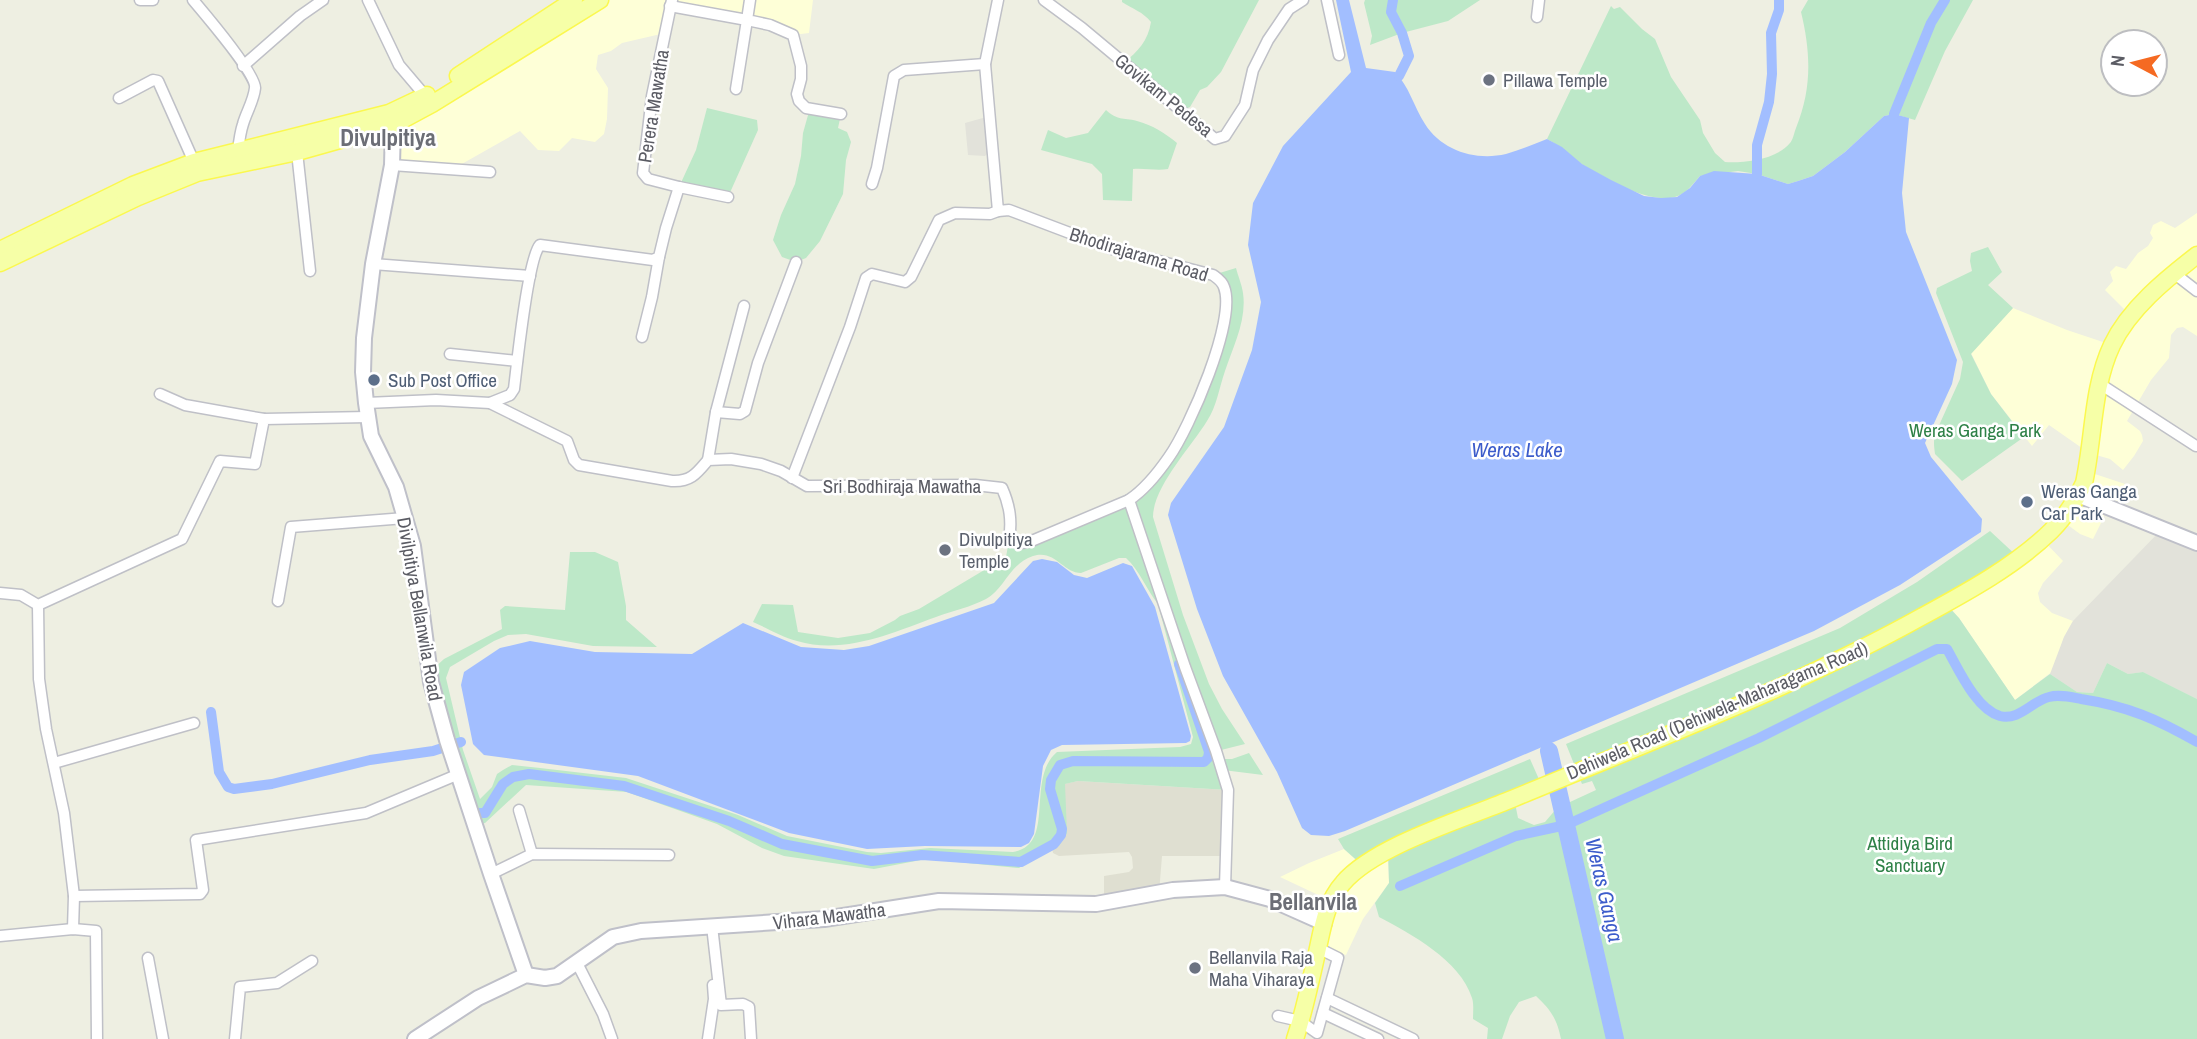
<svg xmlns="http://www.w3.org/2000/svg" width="2197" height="1039" font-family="'Archivo Narrow',sans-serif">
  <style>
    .commercial { fill: #feffd7 }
    .industrial { fill: #e2e2da }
    .education { fill: #dfdfd1 }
    .green { fill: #bde8c8 }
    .water { fill: #a2beff }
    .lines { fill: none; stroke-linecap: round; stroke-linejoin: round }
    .canal { stroke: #a2beff; stroke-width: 10 }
    .river { stroke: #a2beff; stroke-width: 18 }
    .street-casing { stroke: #bfc0c7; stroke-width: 13 }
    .secondary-casing { stroke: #bfc0c9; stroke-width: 18 }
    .primary-casing { stroke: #fbf84f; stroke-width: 19 }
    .street { stroke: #fff; stroke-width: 10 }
    .secondary { stroke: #fff; stroke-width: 14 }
    .primary { stroke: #f6ffa7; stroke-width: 16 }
    .worship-dot { fill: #6b7280; stroke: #fff; stroke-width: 2.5 }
    .service-dot { fill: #5c6f8a; stroke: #fff; stroke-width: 2.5 }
    .labels { text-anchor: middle; stroke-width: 5; stroke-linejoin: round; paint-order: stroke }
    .worship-label { font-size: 19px; fill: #5b616d; stroke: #fff; text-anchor: start }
    .street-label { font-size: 19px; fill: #5b5c64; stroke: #fff }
    .service-label { font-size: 19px; fill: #4e5e75; stroke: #fff; text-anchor: start }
    .park-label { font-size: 19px; fill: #2e8147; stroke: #fff }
    .water-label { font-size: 21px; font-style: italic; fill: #3c5ccb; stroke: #fff }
    .quarter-label { font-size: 23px; font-weight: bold; fill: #6c6e76; stroke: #fff }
  </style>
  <rect width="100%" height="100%" fill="#eeefe2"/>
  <g class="commercial">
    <path d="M608 0H813L809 33 793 35 671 6 665 33 622 43 611 51 598 55 596 69 608 88 607 119 604 134 595 142 572 138 559 151 538 150 520 131 460 165H392L393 127Z"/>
    <path d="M2197 213V336L2183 327 2177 328 2171 335 2169 358 2151 380 2127 421 2140 431 2142 435 2143 441 2134 456 2123 470 2110 459 2089 453 2049 425 2032 446 1991 394 1971 353 2013 308 2067 330 2112 345 2131 316 2105 290 2113 281 2110 272 2116 266 2126 269 2138 253 2148 246 2153 238 2150 233 2153 225 2161 221 2175 228Z"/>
    <path d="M2086 471 2131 486 2116 512 2104 508V517L2093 539 2080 534 2061 520Z"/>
    <path d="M2042 539 2063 561 2043 583 2038 593 2040 602 2052 613 2073 621 2064 637 2053 671 2015 700 1959 618 1946 603Z"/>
    <path d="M1344 849 1362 865 1388 851 1389 883 1363 919 1346 955 1322 948 1331 901 1280 877 1309 863Z"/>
  </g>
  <g class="industrial">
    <path d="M990 116 993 148 985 156 968 155 965 123Z"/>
    <path d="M2162 529 2197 543V699L2143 672 2128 674 2107 663 2093 693 2077 692 2050 674 2064 637 2073 621Z"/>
  </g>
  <path class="education" d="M1078 781 1228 790 1226 856H1162L1159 893 1104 897V876L1129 872 1133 868 1132 857 1129 852 1059 856 1053 853 1052 848 1059 846 1065 806 1064 784Z"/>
  <g class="green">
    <path d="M1122 0H1259L1221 72 1207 87 1200 90 1190 107 1180 111 1124 63C1138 51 1148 41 1151 22 1143 12 1133 9 1122 2Z"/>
    <path d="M1365 0H1480L1448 21 1402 33 1370 45 1372 36 1364 3Z"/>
    <path d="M1808 0H1973L1945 51 1915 120 1894 114 1884 116 1845 152 1813 176 1798 181 1788 184 1757 174 1738 171 1700 176C1693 184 1686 194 1675 197 1649 204 1605 179 1583 165 1570 156 1562 147 1547 139L1611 6 1614 9 1620 7 1642 29 1655 39 1671 77 1700 120 1703 133 1715 153 1725 162C1744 163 1776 160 1790 143 1793 140 1794 133 1796 128 1812 89 1811 53 1801 12Z"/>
    <path d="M707 108 757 120 758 130 728 197 679 187 696 150Z"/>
    <path d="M810 108 841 114 838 128 847 132 851 142 846 160 843 194 820 241 806 258 796 262 782 257 773 240 781 215 795 184 801 156 803 133Z"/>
    <path d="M1106 110C1118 121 1122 117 1137 121 1152 125 1165 133 1177 143L1168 169C1157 171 1145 168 1133 169L1132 201 1103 200 1102 174 1092 164 1041 150 1048 130 1066 138 1088 133Z"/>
    <path d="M1988 247 2002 272 1988 285 2013 308 1971 354 1991 394 2024 437 1962 481 1935 454C1934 446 1933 440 1936 432L1960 379 1963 362 1936 293 1937 288 1972 271 1970 261 1971 253Z"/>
    <path d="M1236 268C1238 276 1242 285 1243 293 1247 320 1233 347 1225 371 1219 388 1217 406 1207 421 1191 447 1153 487 1153 517L1183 615 1209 684 1222 709 1245 744 1217 751 1219 759H1232L1249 753 1263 775 1223 770 1228 790 1078 781 1065 784 1067 833 1059 846 1052 848 1019 868 926 859 874 869 784 856 762 848 717 824 627 792 526 785 485 823 475 825 432 670 444 659 502 629 500 610 505 606 565 610 570 552H595L618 562 626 606V620L657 647 593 646 526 634 508 635 494 641 450 667 446 678 463 750 480 799 492 787 497 774 503 770 512 765 540 768 626 778 738 815 787 836 867 852 881 853 930 848 1013 852C1057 845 1025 779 1057 752L1180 747 1191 744 1193 737 1158 604C1146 589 1140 571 1126 558H1119L1081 573C1063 573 1055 549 1033 556 1010 563 1004 590 986 599 971 607 952 611 936 617 892 633 844 655 797 641 782 637 767 628 753 622L762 604 793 605 798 632 838 638 870 633 895 620 900 616 919 609 1006 557 1009 540 1014 543 1129 500 1169 456 1220 340 1227 299 1213 275Z"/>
    <path d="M1990 531 2018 557 1946 604 1959 618 2015 700 2050 674 2077 692 2093 693 2107 663 2128 674 2143 672 2197 699V1039H1561C1557 1019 1551 1010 1536 996L1519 1002 1510 1016 1502 1039H1487L1488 1028 1473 1019C1473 1012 1474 1004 1472 998 1460 960 1411 934 1379 917L1375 903 1389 883 1388 852 1362 865 1344 849 1338 839 1530 759 1542 786 1514 798 1518 818 1534 825 1545 822 1557 808 1596 790 1592 781 1582 784 1566 744 1840 628 1917 582Z"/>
  </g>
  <g class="water">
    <path d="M1336 0H1349L1366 68 1395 72C1409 86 1414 107 1425 124 1442 151 1476 161 1506 154 1520 150 1534 144 1547 139L1562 147 1582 164 1611 180 1644 196 1661 198 1677 197 1690 188 1700 176 1714 171 1757 174 1788 184 1798 181 1813 176 1845 152 1884 116 1894 114 1909 118 1902 193 1906 232 1957 360 1952 384 1925 443 1931 457 1982 519 1981 532 1900 585 1814 631 1345 831 1329 836 1311 835 1302 828 1277 772 1223 676 1197 609 1168 515 1171 503 1224 427 1252 350 1261 302 1248 245 1253 203 1283 146 1351 72Z"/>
    <path d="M1042 559 1057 562 1074 575 1087 578 1123 563 1132 566 1155 607 1191 736 1190 741 1186 743 1062 745 1051 750 1043 766 1034 834 1029 843 1021 847 925 846 867 849 789 833 638 776 484 755 473 744 461 685 464 672 500 648 530 641 595 652 692 654 743 623 801 647 844 650 869 646 994 603 1033 561Z"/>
  </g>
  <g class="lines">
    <g class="canal">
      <path d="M1393 0 1391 12 1402 33 1409 56 1399 76"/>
      <path d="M1894 114 1931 23 1945 0"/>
      <path d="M1757 174V145L1769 102 1772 74 1771 33 1779 10V0"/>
      <path d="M211 712 219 772 228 787 234 789 272 784 370 760 433 751 461 742"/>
      <path d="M480 813H485L503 784 513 777 529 774 624 786 729 821 782 844 872 861 922 855 1021 862 1054 844 1061 835 1062 829 1050 789 1051 780 1060 765 1073 761 1204 762 1208 758 1209 752 1179 664"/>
      <path d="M1400 886 1516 836 1566 825 1759 738 1937 649H1947C1959 670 1976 709 2000 716 2019 721 2032 701 2049 697 2059 694 2071 697 2081 699 2127 706 2157 719 2197 742"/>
    </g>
    <path class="river" d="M1549 751 1615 1039"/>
    <defs>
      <g id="street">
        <path d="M140 0H153"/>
        <path d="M193 0C204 13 257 75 255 88 254 100 246 113 243 124 240 133 239 142 238 151"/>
        <path d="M368 0 399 65 427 98"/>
        <path d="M672 0 652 96 643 173 648 179 679 187"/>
        <path d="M750 0 747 20 770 25 793 35 801 66V79L797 94 799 101 806 108 841 114"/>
        <path d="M998 0 985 64 998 211 1009 210 1112 249 1213 275C1217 278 1222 281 1224 287 1237 320 1189 429 1169 457 1158 473 1144 490 1129 500L1185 667 1216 751 1228 790 1225 887"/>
        <path d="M1044 0 1082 28 1215 139 1225 136 1245 105 1253 70 1268 40 1289 9 1303 0"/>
        <path d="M1327 0 1339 55"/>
        <path d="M670 6 747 20 736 89"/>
        <path d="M1537 17 1539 0"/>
        <path d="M243 66 300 16 323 0"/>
        <path d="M119 98 153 80 158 81 194 162"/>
        <path d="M297 152 310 271"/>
        <path d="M392 165 490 172"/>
        <path d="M872 184 877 168 894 76 904 70 985 64"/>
        <path d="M373 264 530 276"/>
        <path d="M2175 274 2197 291"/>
        <path d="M642 337 652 297 659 257"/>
        <path d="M450 354 517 361"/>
        <path d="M2100 384 2196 446"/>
        <path d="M160 394 185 405 264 419"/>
        <path d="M366 403 436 400 490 403 567 441 574 460 579 465 672 481C691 482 697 473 708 460L731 459 761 464 781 471 807 486 975 485 1002 488C1010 506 1012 521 1009 540 1018 545 1025 543 1034 540L1129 500"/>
        <path d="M490 403 510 395 514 389C517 364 528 258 540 245L653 260 659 257 666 228 679 187 728 197"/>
        <path d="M716 412 740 414 745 411 758 363 796 262"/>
        <path d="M708 460 716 412 744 306"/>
        <path d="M792 478 850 327 866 278 872 274 905 282 911 277 939 220 955 213 990 214 998 211"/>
        <path d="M0 593 21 595 38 605 182 539 220 461 255 464 264 419 368 417"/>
        <path d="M278 601 291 527 405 518"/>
        <path d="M38 605 39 679 46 729 64 813 74 896 200 894 203 890 196 840 366 813 459 774"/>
        <path d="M54 763 194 723"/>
        <path d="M519 810 532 854"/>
        <path d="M491 874 532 854 669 855"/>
        <path d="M712 926 721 1005 743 1004 749 1007 751 1039"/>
        <path d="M73 929 74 896"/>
        <path d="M0 936 73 929 96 931 97 1039"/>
        <path d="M148 958 163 1039"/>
        <path d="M577 963 603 1014 612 1039"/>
        <path d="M1327 998 1413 1039"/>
        <path d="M1323 1013 1378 1039"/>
        <path d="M1278 1016 1300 1021 1317 1033 1338 958 1318 948"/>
        <path d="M235 1039 240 987 277 983 312 961"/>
        <path d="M708 1039 714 999 713 985"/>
      </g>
      <g id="secondary">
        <path d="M390 116 393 125 392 165 373 264 364 338 363 372 366 403 371 436 396 487 413 546 431 682 447 740 491 874 526 975"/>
        <path d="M2078 495 2197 543"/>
        <path d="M415 1039 478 998 526 975 545 978 557 976 613 937 641 931 824 919 939 901 1096 904 1173 890 1225 887 1270 899 1324 923"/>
      </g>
      <g id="primary">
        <path d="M458 76 574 0"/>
        <path d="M0 250 133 185 194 162 389 113 427 95"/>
        <path d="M0 263 138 197 197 173 297 152 393 125 432 104 600 0"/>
        <path d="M1295 1039C1304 1012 1310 984 1316 957 1322 931 1325 903 1343 883 1374 846 1466 818 1512 799 1651 741 1792 689 1923 616 1967 592 2015 566 2051 531 2065 517 2076 500 2084 483 2094 438 2092 387 2112 345 2129 309 2166 279 2197 255"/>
      </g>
    </defs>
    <use href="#street" class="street-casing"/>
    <use href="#secondary" class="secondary-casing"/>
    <use href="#primary" class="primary-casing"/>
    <use href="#street" class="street"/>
    <use href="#secondary" class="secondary"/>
    <use href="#primary" class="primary"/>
  </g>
  <g class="worship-dot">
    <circle cx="1489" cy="80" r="7"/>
    <circle cx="945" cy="550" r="7"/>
    <circle cx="1195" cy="968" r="7"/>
  </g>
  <g class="service-dot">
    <circle cx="374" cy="380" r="7"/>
    <circle cx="2027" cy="502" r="7"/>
  </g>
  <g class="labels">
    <g class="worship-label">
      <text x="1503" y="87">Pillawa Temple</text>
      <text x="959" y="546">Divulpitiya<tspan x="959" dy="22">Temple</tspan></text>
      <text x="1209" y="964">Bellanvila Raja<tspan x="1209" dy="22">Maha Viharaya</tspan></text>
    </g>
    <g class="street-label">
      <text transform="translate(1164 95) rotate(39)" y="7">Govikam Pedesa</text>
      <text transform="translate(653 106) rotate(-81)" y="7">Perera Mawatha</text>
      <text transform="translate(1139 254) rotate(17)" y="7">Bhodirajarama Road</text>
      <text x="902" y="493">Sri Bodhiraja Mawatha</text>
      <text transform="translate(420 609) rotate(80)" y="7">Divilpitiya Bellanwila Road</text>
      <text transform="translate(1717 710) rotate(-23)" y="7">Dehiwela Road (Dehiwela-Maharagama Road)</text>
      <text transform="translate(829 916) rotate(-7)" y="7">Vihara Mawatha</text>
    </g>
    <g class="service-label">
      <text x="388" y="387">Sub Post Office</text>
      <text x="2041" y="498">Weras Ganga<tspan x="2041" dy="22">Car Park</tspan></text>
    </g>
    <g class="park-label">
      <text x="1975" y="437">Weras Ganga Park</text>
      <text x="1910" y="850">Attidiya Bird<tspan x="1910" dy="22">Sanctuary</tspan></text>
    </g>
    <g class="water-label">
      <text x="1517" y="457">Weras Lake</text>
      <text transform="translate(1604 890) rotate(77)" y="7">Weras Ganga</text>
    </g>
    <g class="quarter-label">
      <text x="388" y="146">Divulpitiya</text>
      <text x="1313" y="910">Bellanvila</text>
    </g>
  </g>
  <g transform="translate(2134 63) rotate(277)"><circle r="33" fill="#ffffff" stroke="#bdbec1" stroke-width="2"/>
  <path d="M0-5L12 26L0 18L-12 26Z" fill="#f56a22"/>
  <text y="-10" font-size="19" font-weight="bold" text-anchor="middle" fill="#5b5c64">N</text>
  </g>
</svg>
